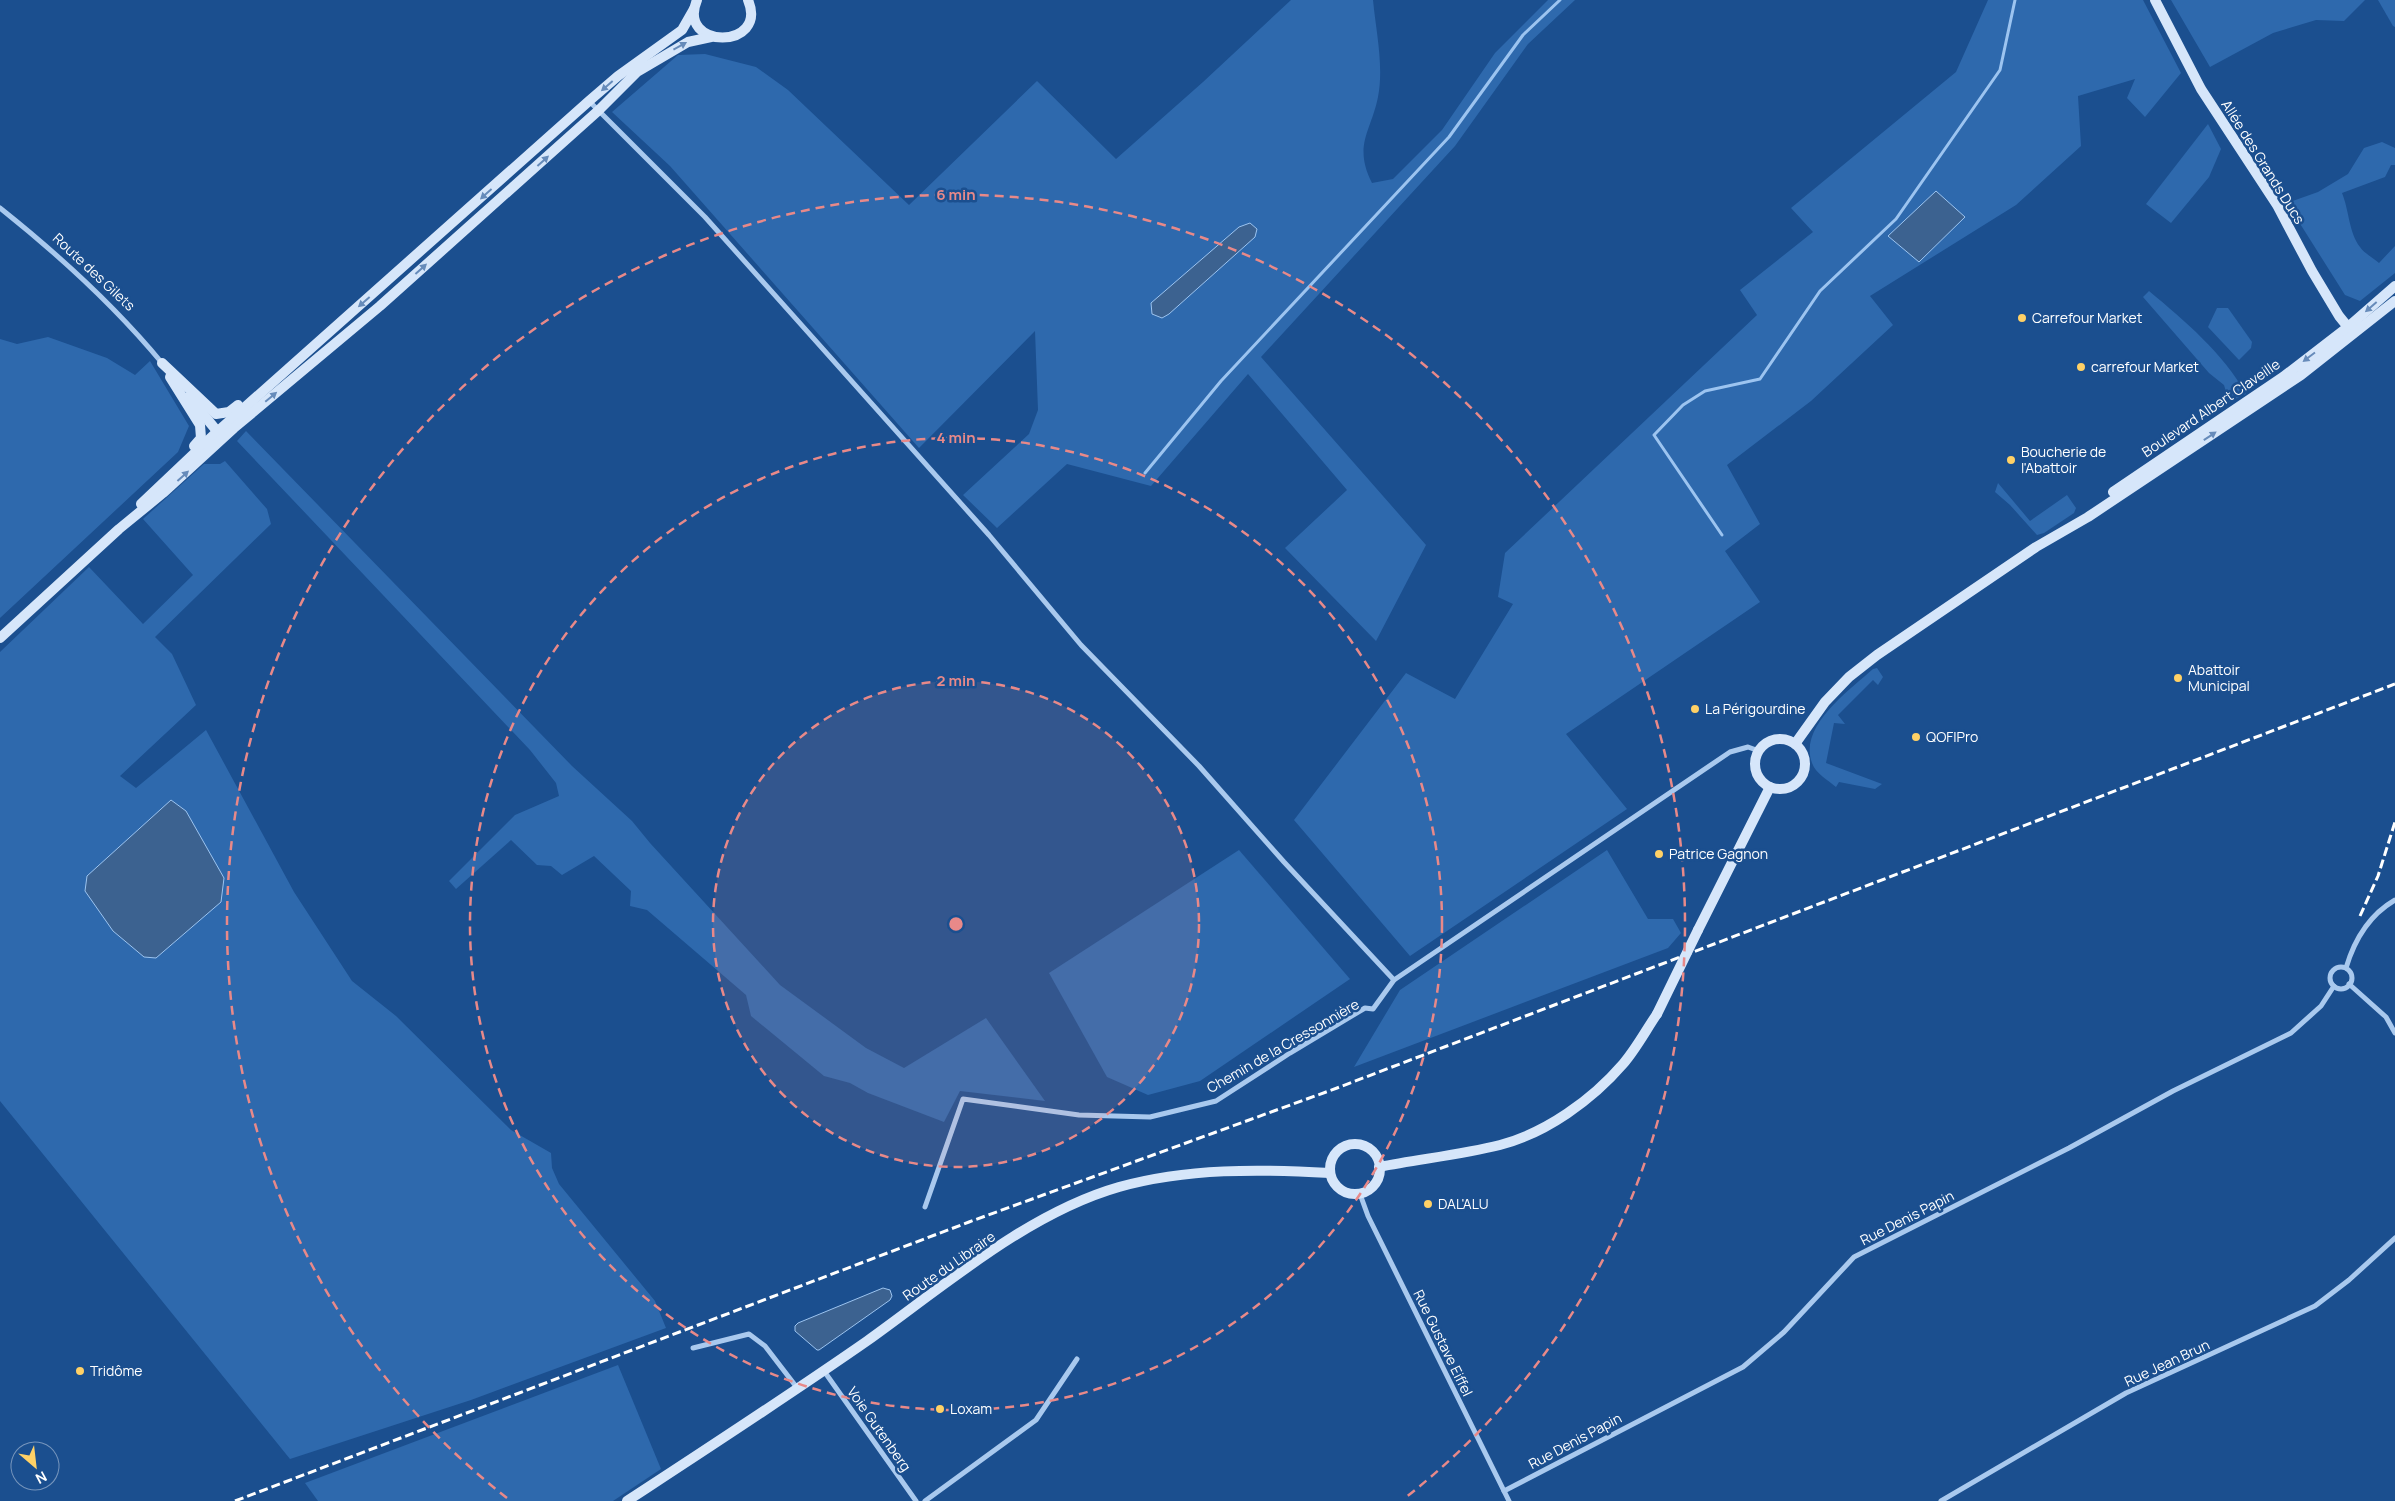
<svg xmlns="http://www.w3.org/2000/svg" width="2395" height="1501" font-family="Manrope,sans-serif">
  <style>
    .green { fill: #2e69ad }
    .water { fill: #3c6290; stroke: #9cc4f0 }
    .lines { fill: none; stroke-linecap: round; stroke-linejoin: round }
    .stream { stroke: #9cc4f0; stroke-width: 3 }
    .street { stroke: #a9c9ee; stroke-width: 5 }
    .secondary { stroke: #d6e6fa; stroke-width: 10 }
    .rail { stroke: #fff; stroke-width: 3; stroke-dasharray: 9 4; stroke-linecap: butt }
    .secondary-bridge { stroke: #d6e6fa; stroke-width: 10 }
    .oneway { fill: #668bba }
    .ring { fill: none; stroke: #e88989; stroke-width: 2.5; stroke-dasharray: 9 6 }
    .poi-dot { fill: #ffd166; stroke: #1b4f8f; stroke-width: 2 }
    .labels { text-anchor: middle; stroke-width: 5; stroke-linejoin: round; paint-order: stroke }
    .street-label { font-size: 14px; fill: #fff; stroke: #1b4f8f }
    .poi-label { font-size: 14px; fill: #fff; stroke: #1b4f8f; text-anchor: start }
    .centre { fill: #e88989; stroke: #1b4f8f; stroke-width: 2.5 }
    .ring-label { font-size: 15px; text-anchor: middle; font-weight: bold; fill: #e88989; stroke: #1b4f8f; stroke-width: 5; stroke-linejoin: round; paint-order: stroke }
  </style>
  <rect width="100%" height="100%" fill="#1b4f8f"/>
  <g class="green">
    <path d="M1291 0H1373C1376 31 1384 67 1378 97 1371 132 1353 145 1372 183L1393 179 1442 130 1495 53 1548 0H1575L1528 44 1455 146 1261 357 1426 545 1376 641 1285 548 1347 490 1248 374 1151 486 1067 464 997 528 963 495 1029 434 1038 410 1035 331 919 448 670 166 612 112 678 55 705 54 756 67 788 90 909 205 1037 81 1116 159 1203 82Z"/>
    <path d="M1988 0H2143L2181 73 2145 117 2127 98 2135 79 2078 96 2081 146 2016 205 1870 296 1893 325 1811 401 1727 465 1760 524 1725 551 1760 602 1566 734 1627 809 1410 956 1294 820 1406 673 1455 699 1513 604 1498 597 1505 553 1757 315 1740 290 1813 232 1791 208 1956 72Z"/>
    <path d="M2171 0H2365L2344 21 2316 20 2273 33 2210 67Z"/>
    <path d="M2378 0H2395V27L2393 26Z"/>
    <path d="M2208 124 2221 149 2209 177 2171 223 2146 204Z"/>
    <path d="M2382 142 2395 148V165H2391L2385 177 2342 193C2349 210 2349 233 2360 247 2364 253 2373 258 2379 263L2395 246V273L2360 301 2345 295 2287 203 2318 192 2348 174 2364 148Z"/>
    <path d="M2149 291C2185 321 2223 353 2246 394L2229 402 2224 385 2209 373 2143 297Z"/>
    <path d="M2217 308H2228L2252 342 2251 348 2239 360 2208 327Z"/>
    <path d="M48 337 107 358 135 375 150 361 189 426 178 452 0 618V339L17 344Z"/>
    <path d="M246 431 572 766 632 821 650 843 780 985 866 1048 904 1068 986 1018 1045 1101 960 1091 944 1122 868 1093 850 1083 824 1076 751 1016 746 995 647 910 630 906 631 891 594 856 562 875 551 866 537 865 511 840 456 889 449 881 515 815 559 796 556 783 530 750 237 441Z"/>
    <path d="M225 461 267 509 271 524 155 637 172 654 196 705 120 776 136 788 206 730 294 892 352 981 396 1016 511 1130 551 1153 552 1168 559 1184 655 1301 666 1328 471 1400 290 1459 0 1101V652L89 567 143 624 193 575 143 519 204 464H220Z"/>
    <path d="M1998 483 2030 521 2067 495 2076 508 2074 513 2044 533 2037 535 2010 505 1995 492Z"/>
    <path d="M1877 668 1883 677 1878 685 1873 680 1838 715 1845 724 1834 723 1826 763 1882 784 1875 789 1839 782 1836 787C1828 780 1816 774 1812 763 1798 726 1850 690 1873 669Z"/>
    <path d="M1239 850 1350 979 1200 1081 1148 1095 1107 1077 1049 973Z"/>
    <path d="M1607 850 1648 919H1673L1681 933 1668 948 1354 1067 1400 990Z"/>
    <path d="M618 1365 661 1469 613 1501H318L305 1483Z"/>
  </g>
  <g class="water">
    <path d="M1936 191 1965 217 1919 262 1888 236Z"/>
    <path d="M1250 223 1257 229 1255 237 1169 314 1162 318 1152 314 1151 303 1239 227Z"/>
    <path d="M171 800 186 811 224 878 221 902 156 958 144 957 113 931 85 891 87 876Z"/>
    <path d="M883 1288 890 1290 892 1296 890 1300 819 1350H817L795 1331V1326L798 1323Z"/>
  </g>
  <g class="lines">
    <g class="stream">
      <path d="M1145 473 1221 381 1449 137 1523 35 1560 0"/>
      <path d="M1722 535 1654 435 1683 405 1705 391 1760 379 1820 291 1896 219 2000 70 2015 0"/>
    </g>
    <g class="street">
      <path d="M589 101 705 217 989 535 1081 645 1199 766 1284 862 1394 980"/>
      <path d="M0 208C59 255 114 305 162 363"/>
      <circle cx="2341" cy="978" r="11"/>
      <path d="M2346 968C2354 941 2369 915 2395 900"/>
      <path d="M2349 984 2386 1017 2395 1033"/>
      <path d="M1360 1194 1368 1216 1509 1501"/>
      <path d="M925 1207 963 1099 1079 1115 1150 1117 1216 1101 1290 1053 1365 1008 1373 1009 1394 980 1730 752 1748 747 1759 751"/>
      <path d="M693 1348 749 1334 765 1346 798 1389"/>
      <path d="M824 1371 916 1501"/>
      <path d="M1504 1491 1743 1367 1784 1332 1854 1257 2069 1148 2173 1091 2291 1033 2321 1006 2334 986"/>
      <path d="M925 1501 1036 1420 1077 1359"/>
      <path d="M1941 1501 2126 1393 2315 1306 2349 1280 2395 1238"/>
    </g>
    <g class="secondary">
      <path d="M697 0C676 50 769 50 748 0"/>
      <path d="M2155 0 2201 89 2277 205 2312 271 2339 316 2352 332"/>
      <path d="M162 363 216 414 229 412 238 405"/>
      <path d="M170 377 200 425 201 438 194 446"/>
      <path d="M189 397 221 436"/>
      <path d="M2113 492 2283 377 2348 327 2395 286"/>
      <path d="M141 504 217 432 589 101 618 76 682 30 694 9"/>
      <path d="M0 638 119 529 163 493 234 428 380 306 599 110 637 72 688 42 711 37"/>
      <circle cx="1780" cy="764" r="25"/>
      <path d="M1795 744 1825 702 1849 677 1877 655 2036 547 2088 517 2301 375 2395 301"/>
      <path d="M1698 930 1770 787"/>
      <circle cx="1355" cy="1169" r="25"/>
      <path d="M1379 1167C1419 1159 1460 1155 1500 1145 1546 1133 1592 1100 1623 1064 1636 1049 1646 1030 1657 1014"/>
      <path d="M627 1501C708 1448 788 1396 867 1341 944 1286 1028 1213 1119 1187 1187 1168 1260 1169 1330 1173"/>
    </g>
    <g class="rail">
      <path d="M2360 916 2378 876 2395 822"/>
      <path d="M235 1501 969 1222 1337 1088 2395 684"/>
    </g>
    <path class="secondary-bridge" d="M1657 1014 1698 930"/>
  </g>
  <defs><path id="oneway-solid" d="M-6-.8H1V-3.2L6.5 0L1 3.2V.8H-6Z" transform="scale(1.25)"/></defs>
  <g class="oneway">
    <use href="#oneway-solid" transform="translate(680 46) rotate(-29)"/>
    <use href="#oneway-solid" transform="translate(607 86) rotate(139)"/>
    <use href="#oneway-solid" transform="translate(543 161) rotate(-42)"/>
    <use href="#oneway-solid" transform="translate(486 194) rotate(138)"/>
    <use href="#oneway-solid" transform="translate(421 269) rotate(-42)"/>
    <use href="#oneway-solid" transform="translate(364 302) rotate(139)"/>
    <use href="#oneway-solid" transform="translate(2371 307) rotate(139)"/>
    <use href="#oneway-solid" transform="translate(2309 357) rotate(143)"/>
    <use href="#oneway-solid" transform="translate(271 397) rotate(-40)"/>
    <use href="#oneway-solid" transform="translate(2210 436) rotate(-34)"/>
    <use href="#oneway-solid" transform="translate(183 476) rotate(-42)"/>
  </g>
  <circle cx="956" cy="924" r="243" fill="#e88989" fill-opacity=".12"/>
  <g class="ring">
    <circle cx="956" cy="924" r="243"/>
    <circle cx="956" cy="924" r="486"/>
    <path d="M507 1498A729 729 0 1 1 1405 1498"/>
  </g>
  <g class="poi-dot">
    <circle cx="2022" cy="318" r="5"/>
    <circle cx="2081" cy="367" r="5"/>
    <circle cx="2011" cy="460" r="5"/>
    <circle cx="2178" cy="678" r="5"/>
    <circle cx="1695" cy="709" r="5"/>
    <circle cx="1916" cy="737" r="5"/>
    <circle cx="1659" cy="854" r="5"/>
    <circle cx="1428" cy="1204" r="5"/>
    <circle cx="80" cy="1371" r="5"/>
    <circle cx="940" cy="1409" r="5"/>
  </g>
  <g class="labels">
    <g class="street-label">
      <text transform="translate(2263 162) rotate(58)" y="5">Allée des Grands Ducs</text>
      <text transform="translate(94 272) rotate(43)" y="5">Route des Gilets</text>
      <text transform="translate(2211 408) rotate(-34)" y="5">Boulevard Albert Claveille</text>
      <text transform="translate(1283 1046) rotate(-30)" y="5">Chemin de la Cressonnière</text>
      <text transform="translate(1907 1218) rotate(-27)" y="5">Rue Denis Papin</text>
      <text transform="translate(949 1266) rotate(-35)" y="5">Route du Libraire</text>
      <text transform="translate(1443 1343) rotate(64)" y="5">Rue Gustave Eiffel</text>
      <text transform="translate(2167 1363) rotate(-25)" y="5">Rue Jean Brun</text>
      <text transform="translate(879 1429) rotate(55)" y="5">Voie Gutenberg</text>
      <text transform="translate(1575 1441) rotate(-28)" y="5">Rue Denis Papin</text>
    </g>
    <g class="poi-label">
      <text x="2032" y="323">Carrefour Market</text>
      <text x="2091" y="372">carrefour Market</text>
      <text x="2021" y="457">Boucherie de<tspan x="2021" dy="16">l'Abattoir</tspan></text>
      <text x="2188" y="675">Abattoir<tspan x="2188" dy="16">Municipal</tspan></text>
      <text x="1705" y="714">La Périgourdine</text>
      <text x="1926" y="742">QOFIPro</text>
      <text x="1669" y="859">Patrice Gagnon</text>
      <text x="1438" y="1209">DAL'ALU</text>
      <text x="90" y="1376">Tridôme</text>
      <text x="950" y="1414">Loxam</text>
    </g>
  </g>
  <circle cx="956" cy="924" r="8" class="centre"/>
  <g class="ring-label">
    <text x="956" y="200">6 min</text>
    <text x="956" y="443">4 min</text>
    <text x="956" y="686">2 min</text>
  </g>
  <g transform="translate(35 1466) rotate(152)"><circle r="24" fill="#1b4f8f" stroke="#7695bc"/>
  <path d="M0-4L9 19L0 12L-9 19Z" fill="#ffd166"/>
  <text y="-8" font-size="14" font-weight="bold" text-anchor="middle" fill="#ffffff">N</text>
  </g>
</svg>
